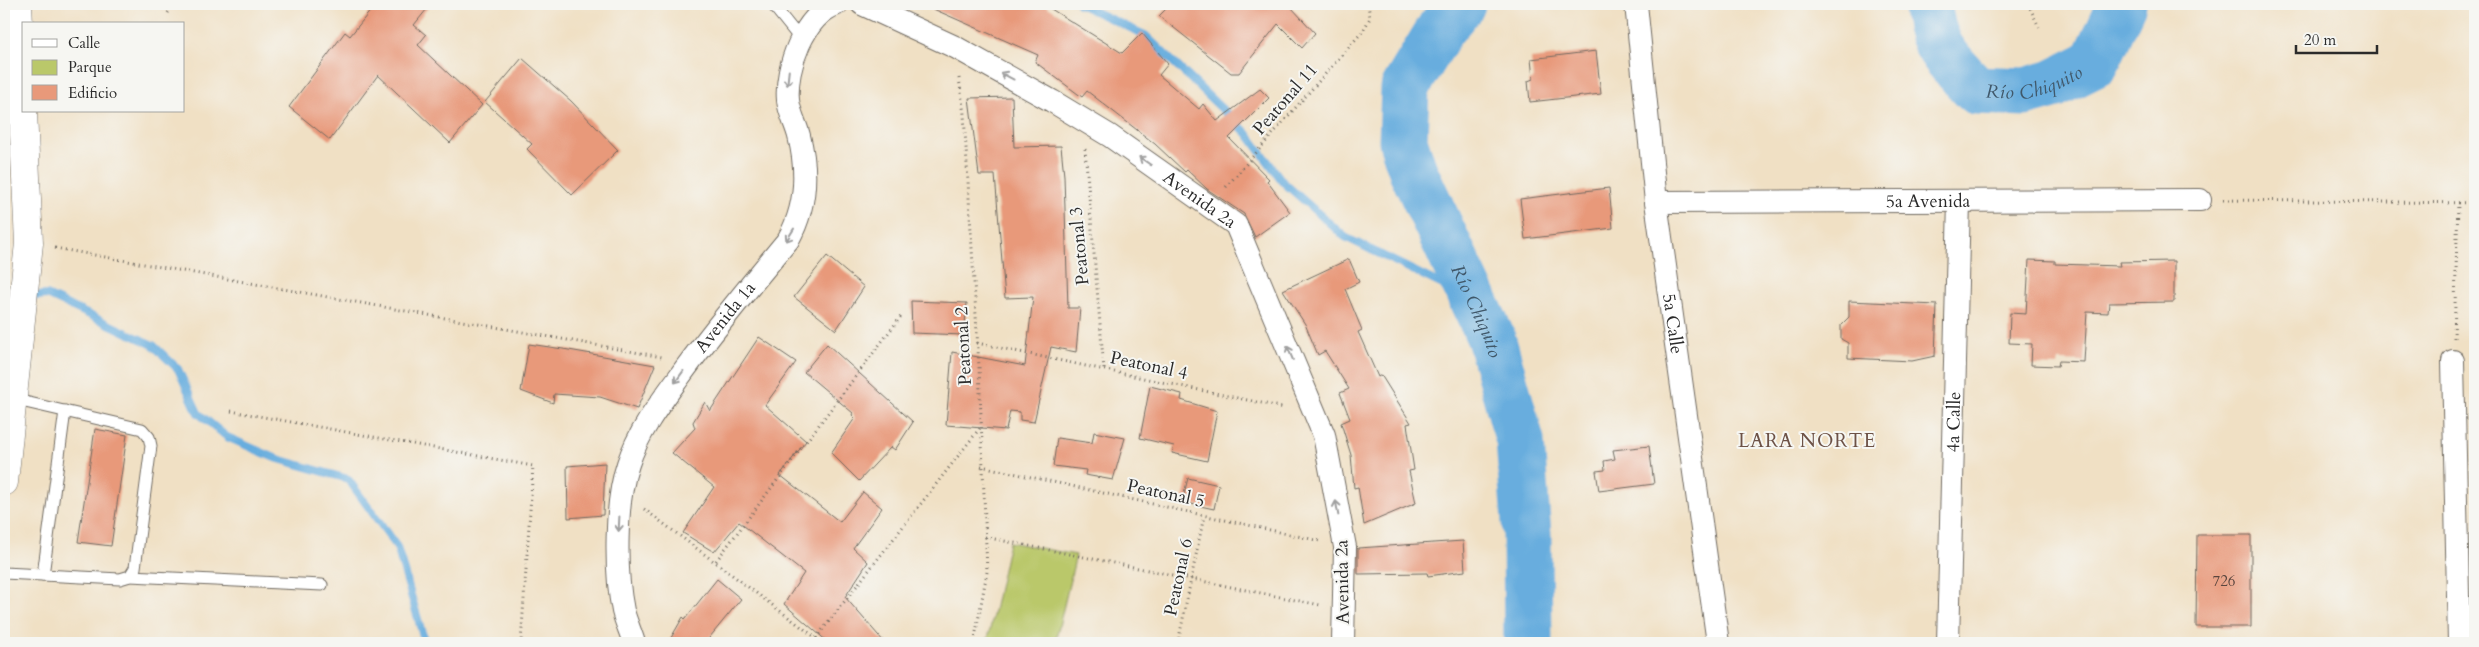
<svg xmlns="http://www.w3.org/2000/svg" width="2479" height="647" font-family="Cardo,serif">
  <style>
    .green { fill: #bac86a; stroke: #727a4a }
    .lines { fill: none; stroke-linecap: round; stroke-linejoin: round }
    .stream { stroke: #68adde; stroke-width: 8 }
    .river { stroke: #68adde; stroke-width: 49 }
    .building { fill: #e8997a }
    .lane-casing { stroke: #706a61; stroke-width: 13 }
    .street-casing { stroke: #706a61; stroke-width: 24 }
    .secondary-casing { stroke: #706a61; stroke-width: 29 }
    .path { stroke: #706a61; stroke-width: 3; stroke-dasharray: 1 4; stroke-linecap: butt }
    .lane { stroke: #fff; stroke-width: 11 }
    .street { stroke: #fff; stroke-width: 22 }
    .secondary { stroke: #fff; stroke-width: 28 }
    .oneway { stroke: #a0a0a0 }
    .labels { text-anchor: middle; stroke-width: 4; stroke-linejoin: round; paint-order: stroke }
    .number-label { font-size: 15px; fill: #5a463f }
    .street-label { font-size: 18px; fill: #2b2b2b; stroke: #f6f6f2 }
    .water-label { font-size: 19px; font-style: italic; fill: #40586a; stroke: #f6f6f2 }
    .neighbourhood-label { font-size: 19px; letter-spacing: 1px; fill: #6d5247; stroke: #f6f6f2 }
  </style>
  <rect width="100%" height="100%" fill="#f6f6f2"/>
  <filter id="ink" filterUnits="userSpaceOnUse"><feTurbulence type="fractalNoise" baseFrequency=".02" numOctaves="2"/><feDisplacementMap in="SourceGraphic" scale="10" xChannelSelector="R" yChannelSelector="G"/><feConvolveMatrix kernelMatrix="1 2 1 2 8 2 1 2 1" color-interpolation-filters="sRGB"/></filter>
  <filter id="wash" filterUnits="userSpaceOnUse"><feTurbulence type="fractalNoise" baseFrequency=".0096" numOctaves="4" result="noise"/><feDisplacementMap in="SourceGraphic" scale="20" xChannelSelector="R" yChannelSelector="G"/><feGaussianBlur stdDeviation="1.12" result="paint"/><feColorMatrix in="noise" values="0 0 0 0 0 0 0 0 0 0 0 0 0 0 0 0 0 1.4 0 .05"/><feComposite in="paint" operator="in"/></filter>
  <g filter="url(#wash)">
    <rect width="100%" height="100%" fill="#f0e0c4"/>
    <path class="green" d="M1009 542 1076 555 1055 643H987Z"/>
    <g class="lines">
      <g class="stream">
        <path d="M1079 4 1145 35 1247 133 1283 182 1345 237 1473 300"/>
        <path d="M4 299 47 295 153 345 178 369 198 413 227 437 275 458 348 479 397 547 425 643"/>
      </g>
      <g class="river">
        <path id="s1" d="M1461 4 1441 28 1405 88 1403 141 1413 171 1491 338 1520 441 1527 535 1528 643"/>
        <path id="s2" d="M1928 4C1930 46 1949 61 1976 90L2025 92 2053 84 2095 63 2122 4"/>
      </g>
    </g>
    <g id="blocks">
      <g class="building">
        <path d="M376 4H431L414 25 426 35 418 45 482 105 450 143 378 75 330 140 289 107 345 32 350 36Z"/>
        <path d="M922 4H1043L1122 53 1142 33 1168 64 1159 75 1199 109 1203 104 1217 121 1260 89 1269 98 1229 138 1269 179 1267 181 1290 212 1255 237 1244 214 1207 189 1187 170 1185 172 1155 144 1087 91 1082 97 1035 62 1038 55Z"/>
        <path d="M1171 4H1294L1291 7 1315 33 1302 48 1278 24 1239 73H1231L1159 16Z"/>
        <path d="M1596 51 1601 94 1530 102 1528 81 1533 79 1531 59Z"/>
        <path d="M522 58 571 101 618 150 572 195 527 149 532 144 485 102Z"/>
        <path d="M1012 97 1014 147 1061 146 1064 176 1068 308H1080L1076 352 1051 347 1034 422 1020 420V412L1010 411 1006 430 946 425 952 352 1025 366 1033 297 1005 298 995 175H979L969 98Z"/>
        <path d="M1609 188 1613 228 1525 239 1520 199Z"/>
        <path d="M827 256 864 287 836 330 794 297Z"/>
        <path d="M1349 259 1359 282 1345 289 1362 330 1358 332 1378 377 1381 375 1411 423 1407 424 1414 470 1409 471 1416 503 1364 525 1358 487 1354 488 1351 455 1341 423 1350 419 1340 393 1349 389 1325 351 1318 355 1305 324 1283 290Z"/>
        <path d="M2029 260 2055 261V264L2120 266 2119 262 2174 261V302L2109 303 2108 313 2087 312 2084 362 2059 361 2058 366 2031 365 2032 344 2009 343 2010 313 2026 314Z"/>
        <path d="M911 301 967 303 964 335 912 333Z"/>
        <path d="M1849 301 1937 305 1935 356 1912 361 1848 358V343L1841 339V325L1849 317Z"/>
        <path d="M759 337 796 362 765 405 806 441 780 475 840 522 863 492 882 508 853 548 868 562 845 597 885 643H829L784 604 804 573 739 522 714 552 683 533 714 487 672 453 695 428 693 422 705 402 710 411Z"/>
        <path d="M529 344 563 349 655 365 637 409 600 397 554 394 553 403 521 391Z"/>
        <path d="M827 344 913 422 895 450 891 447 859 481 831 453 855 418 852 415 853 413 804 372Z"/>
        <path d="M1150 386 1182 394 1181 400 1217 411 1207 461 1172 453 1174 446 1140 438Z"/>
        <path d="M95 429 127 435 111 546 78 542Z"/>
        <path d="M1094 432 1125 438 1113 480 1085 475 1086 470 1053 466 1057 438 1092 443Z"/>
        <path d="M1649 446 1654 484 1599 491 1596 471 1605 470 1604 461 1615 459 1613 450Z"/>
        <path d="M605 463 603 515 568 518 567 466Z"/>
        <path d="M1188 478 1219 485 1214 509 1182 502Z"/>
        <path d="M2197 535H2251V627H2196Z"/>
        <path d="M1463 541 1465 571 1428 576 1427 573 1358 574V548Z"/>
        <path d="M717 579 741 599 705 643H668L683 617 685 619Z"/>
      </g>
    </g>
  </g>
  <g filter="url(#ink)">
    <use href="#blocks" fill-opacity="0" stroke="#706a61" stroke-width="1"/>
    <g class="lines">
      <defs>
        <g id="lane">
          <path d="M772 4 801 40"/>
          <path d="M4 573 120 579 130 576 135 568 151 446 149 437 142 429 12 399"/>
          <path d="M43 575 65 411"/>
          <path d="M130 576 322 585"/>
        </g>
        <g id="street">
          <path id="s3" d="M862 4 955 47 1052 101 1110 136 1236 225 1324 435 1345 547 1343 643"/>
          <path id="s4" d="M1636 4 1656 202 1718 643"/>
          <path id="s5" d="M1656 202 2200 200"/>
          <path d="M2453 361 2459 643"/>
          <path id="s6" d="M634 643C631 633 626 622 623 611 615 572 615 502 628 464 638 433 658 406 677 380 712 331 750 286 788 240 806 208 808 172 799 136 796 124 789 112 788 100 785 68 804 15 837 4"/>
          <path id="s7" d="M1948 643 1959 201"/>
        </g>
        <path id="secondary" d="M4 482 29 243 18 4"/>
      </defs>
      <use href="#lane" class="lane-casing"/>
      <use href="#street" class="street-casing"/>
      <use href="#secondary" class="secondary-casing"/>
      <g class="path">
        <path d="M2028 4 2039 27"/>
        <path d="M168 13 174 4"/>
        <path d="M959 78 964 114 979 366 987 572 974 643"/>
        <path d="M1085 149 1104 370"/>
        <path d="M1226 187 1363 31 1370 18 1368 4"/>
        <path d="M2223 200 2475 203"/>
        <path d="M55 248 662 357"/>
        <path d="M2454 338 2458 203"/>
        <path d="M977 343 1285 408"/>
        <path d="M231 411 533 466 521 643"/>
        <path d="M981 466 1320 541"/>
        <path d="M644 509 823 643"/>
        <path d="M985 537 1320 605"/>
        <path d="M716 561 902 315"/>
        <path d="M816 638 980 428"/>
        <path d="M1178 643 1204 516"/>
      </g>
      <use href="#lane" class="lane"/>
      <use href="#street" class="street"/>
      <use href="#secondary" class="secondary"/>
    </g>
    <defs><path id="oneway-shaft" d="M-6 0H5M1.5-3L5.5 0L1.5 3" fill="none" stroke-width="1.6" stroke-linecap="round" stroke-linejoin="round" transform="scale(1.25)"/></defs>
    <g class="oneway">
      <use href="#oneway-shaft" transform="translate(1007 76) rotate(-152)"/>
      <use href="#oneway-shaft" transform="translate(788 78) rotate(96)"/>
      <use href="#oneway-shaft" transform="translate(1145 161) rotate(-145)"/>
      <use href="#oneway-shaft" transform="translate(790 235) rotate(122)"/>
      <use href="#oneway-shaft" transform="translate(1290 353) rotate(-113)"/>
      <use href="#oneway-shaft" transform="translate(679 377) rotate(126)"/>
      <use href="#oneway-shaft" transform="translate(1337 508) rotate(-100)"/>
      <use href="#oneway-shaft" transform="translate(619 524) rotate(93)"/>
    </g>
  </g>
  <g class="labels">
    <g class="number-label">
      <text x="2224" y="586">726</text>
    </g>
    <g class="street-label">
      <text transform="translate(1285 99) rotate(-49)" y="6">Peatonal 11</text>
      <text dy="6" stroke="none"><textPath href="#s3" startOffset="391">Avenida 2a</textPath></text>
      <text dy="6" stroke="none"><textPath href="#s5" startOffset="272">5a Avenida</textPath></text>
      <text transform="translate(1079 246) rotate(-95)" y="6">Peatonal 3</text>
      <text dy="6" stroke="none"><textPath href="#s6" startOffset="359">Avenida 1a</textPath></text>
      <text dy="6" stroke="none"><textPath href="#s4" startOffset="322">5a Calle</textPath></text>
      <text transform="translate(963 346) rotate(-93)" y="6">Peatonal 2</text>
      <text transform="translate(1149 365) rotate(12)" y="6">Peatonal 4</text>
      <text dy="6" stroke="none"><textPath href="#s7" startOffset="221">4a Calle</textPath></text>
      <text transform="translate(1166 493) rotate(12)" y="6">Peatonal 5</text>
      <text transform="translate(1178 577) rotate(-78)" y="6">Peatonal 6</text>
      <text transform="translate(1342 582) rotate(-91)" y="6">Avenida 2a</text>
    </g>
    <g class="water-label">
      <text dy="7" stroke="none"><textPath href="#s2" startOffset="161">Río Chiquito</textPath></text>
      <text dy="7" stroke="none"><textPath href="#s1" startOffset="340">Río Chiquito</textPath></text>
    </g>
    <g class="neighbourhood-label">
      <text x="1807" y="447">LARA NORTE</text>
    </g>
  </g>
  <rect width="2479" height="647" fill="none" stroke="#f6f6f2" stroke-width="20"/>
  <rect x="22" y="22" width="162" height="90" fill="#f6f6f2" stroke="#a5a5a2"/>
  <rect x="32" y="39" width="25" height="8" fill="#ffffff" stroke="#a5a5a2"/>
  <text x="68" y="48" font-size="15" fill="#2b2b2b">Calle</text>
  <rect x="32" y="60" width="25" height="15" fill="#bac86a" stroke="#a5a5a2"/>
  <text x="68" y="72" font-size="15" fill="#2b2b2b">Parque</text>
  <rect x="32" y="85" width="25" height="15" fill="#e8997a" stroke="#a5a5a2"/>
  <text x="68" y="98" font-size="15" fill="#2b2b2b">Edificio</text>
  <path d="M2296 45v8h81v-8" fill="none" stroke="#2b2b2b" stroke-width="2.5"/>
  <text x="2304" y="45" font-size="15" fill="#2b2b2b" stroke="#f6f6f2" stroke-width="4" paint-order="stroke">20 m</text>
</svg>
